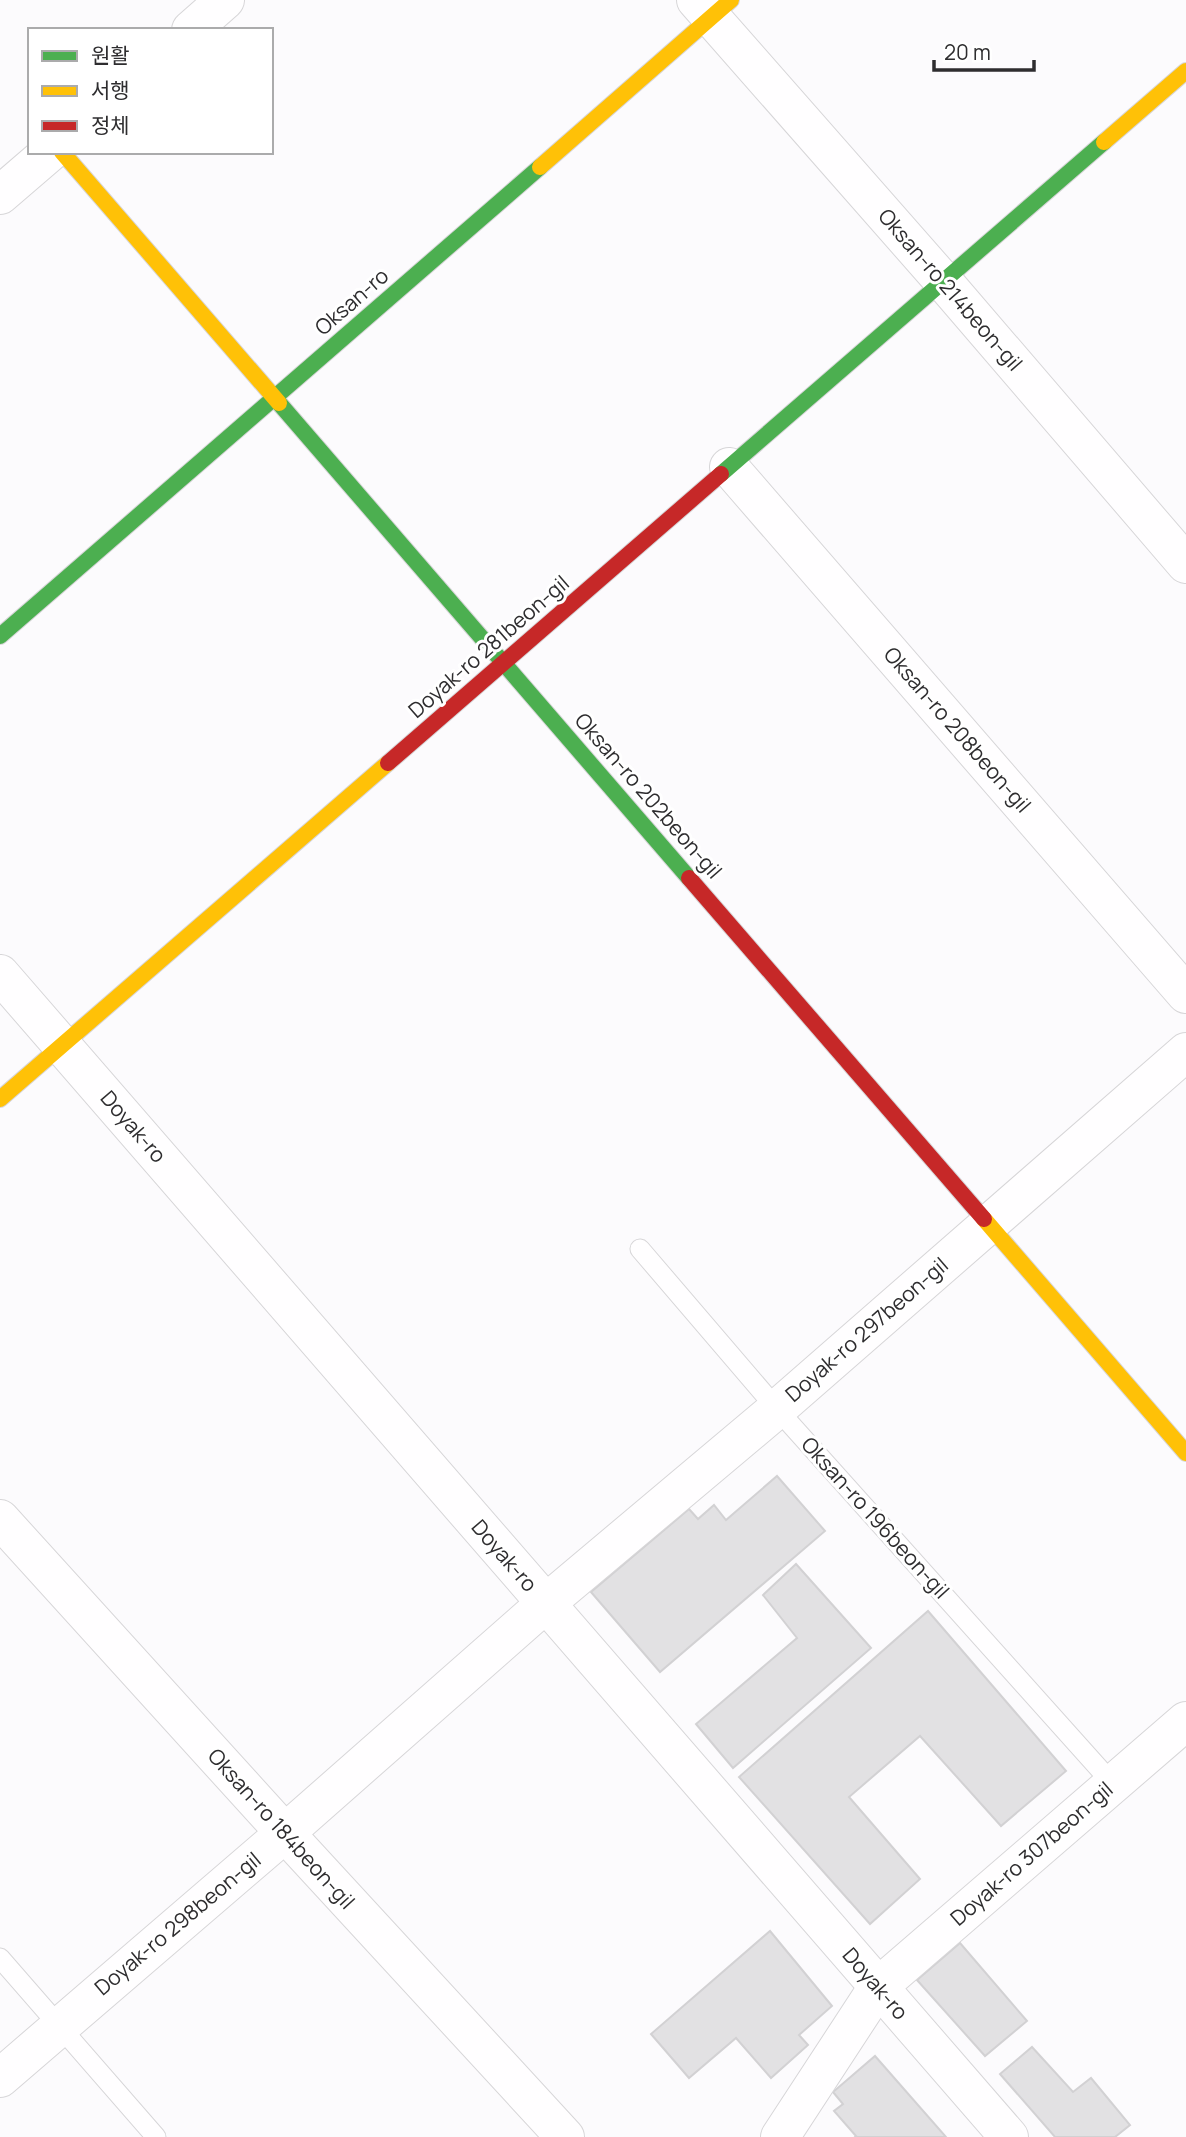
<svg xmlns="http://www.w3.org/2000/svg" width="1186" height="2137" font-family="Manrope,'Noto Sans KR',sans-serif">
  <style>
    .building { fill: #e2e1e3; stroke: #d2d1d3; stroke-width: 2 }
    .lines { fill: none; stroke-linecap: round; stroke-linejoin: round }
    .lane-casing { stroke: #d7d6d8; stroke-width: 21 }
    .street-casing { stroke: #d7d6d8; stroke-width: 40 }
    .fast-casing { stroke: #d7d6d8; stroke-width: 18 }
    .slow-casing { stroke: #d7d6d8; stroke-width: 18 }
    .jam-casing { stroke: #d7d6d8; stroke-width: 18 }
    .lane { stroke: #fffeff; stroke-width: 19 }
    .street { stroke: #fffeff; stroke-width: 38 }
    .fast { stroke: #4caf50; stroke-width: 16 }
    .slow { stroke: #ffc107; stroke-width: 16 }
    .jam { stroke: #c62828; stroke-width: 16 }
    .labels { text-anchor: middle; stroke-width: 6; stroke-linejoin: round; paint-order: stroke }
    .street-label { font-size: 21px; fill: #2e2d2f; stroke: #fff }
  </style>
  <rect width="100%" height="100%" fill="#fcfbfd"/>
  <g class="building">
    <path d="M777 1476 825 1531 660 1672 591 1592 689 1509 698 1519 714 1505 726 1520Z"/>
    <path d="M796 1564 871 1648 733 1768 696 1724 797 1638 763 1595Z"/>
    <path d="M928 1611 1066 1771 1001 1826 920 1736 849 1797 920 1879 870 1924 739 1777Z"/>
    <path d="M770 1931 832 2006 799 2035 808 2045 771 2078 736 2038 689 2078 651 2034Z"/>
    <path d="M960 1943 1027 2021 985 2056 917 1980Z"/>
    <path d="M1032 2047 1073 2092 1091 2078 1130 2125 1115 2137H1055L1000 2074Z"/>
    <path d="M875 2056 946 2137H855L856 2136 834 2111 843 2104 833 2092Z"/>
  </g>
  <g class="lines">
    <defs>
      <g id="lane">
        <path d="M640 1249 777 1409 1113 1784"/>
        <path d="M0 1958 156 2137"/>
      </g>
      <g id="street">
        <path d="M696 0 943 281 1186 564"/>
        <path d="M191 30 225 0"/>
        <path d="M0 195 50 152"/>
        <path d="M729 467 1186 994"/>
        <path d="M0 974 1009 2137"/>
        <path d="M0 1519 285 1833 565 2137"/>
        <path d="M0 2078 285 1833 545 1604 777 1409 1186 1052"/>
        <path d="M780 2137 878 1987 1186 1721"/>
      </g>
      <g id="fast">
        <path d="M279 403 689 878"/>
        <path d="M721 474 1104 142"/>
        <path d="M0 636 540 167"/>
      </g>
      <g id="slow">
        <path d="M1104 142 1186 71"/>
        <path d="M62 152 279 403"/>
        <path d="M540 167 731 0"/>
        <path d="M0 1099 388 763"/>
        <path d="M984 1219 1186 1453"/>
      </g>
      <g id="jam">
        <path d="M388 763 721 474"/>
        <path d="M689 878 984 1219"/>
      </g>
    </defs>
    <use href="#lane" class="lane-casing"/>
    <use href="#street" class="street-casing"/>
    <use href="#fast" class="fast-casing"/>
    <use href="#slow" class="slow-casing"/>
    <use href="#jam" class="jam-casing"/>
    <use href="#lane" class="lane"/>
    <use href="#street" class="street"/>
    <use href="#fast" class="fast"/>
    <use href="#slow" class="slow"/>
    <use href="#jam" class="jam"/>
  </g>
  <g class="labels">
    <g class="street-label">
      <text transform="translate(950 290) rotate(49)" y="7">Oksan-ro 214beon-gil</text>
      <text transform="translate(352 302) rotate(-41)" y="7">Oksan-ro</text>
      <text transform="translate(489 647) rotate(-41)" y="7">Doyak-ro 281beon-gil</text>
      <text transform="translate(957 730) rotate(49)" y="7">Oksan-ro 208beon-gil</text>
      <text transform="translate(648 796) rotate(49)" y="7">Oksan-ro 202beon-gil</text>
      <text transform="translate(133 1127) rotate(49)" y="7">Doyak-ro</text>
      <text transform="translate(867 1330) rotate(-41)" y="7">Doyak-ro 297beon-gil</text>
      <text transform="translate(875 1518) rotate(48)" y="7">Oksan-ro 196beon-gil</text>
      <text transform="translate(504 1556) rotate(49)" y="7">Doyak-ro</text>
      <text transform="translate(281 1829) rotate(48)" y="7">Oksan-ro 184beon-gil</text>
      <text transform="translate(1032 1854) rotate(-41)" y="7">Doyak-ro 307beon-gil</text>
      <text transform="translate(178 1924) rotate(-40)" y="7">Doyak-ro 298beon-gil</text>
      <text transform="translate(875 1984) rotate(49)" y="7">Doyak-ro</text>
    </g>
  </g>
  <rect x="28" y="28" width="245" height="126" fill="#ffffff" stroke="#ababac" stroke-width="2"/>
  <rect x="42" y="51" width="35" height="10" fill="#4caf50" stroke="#ababac" stroke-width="2"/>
  <text x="91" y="63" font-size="21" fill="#2e2d2f">원활</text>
  <rect x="42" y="86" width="35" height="10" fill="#ffc107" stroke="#ababac" stroke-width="2"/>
  <text x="91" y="98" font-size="21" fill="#2e2d2f">서행</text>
  <rect x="42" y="121" width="35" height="10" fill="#c62828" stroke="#ababac" stroke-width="2"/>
  <text x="91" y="133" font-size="21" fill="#2e2d2f">정체</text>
  <path d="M934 60v10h100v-10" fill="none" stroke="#2e2d2f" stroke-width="3.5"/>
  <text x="944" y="60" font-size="21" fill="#2e2d2f" stroke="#ffffff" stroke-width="5" paint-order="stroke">20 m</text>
</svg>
